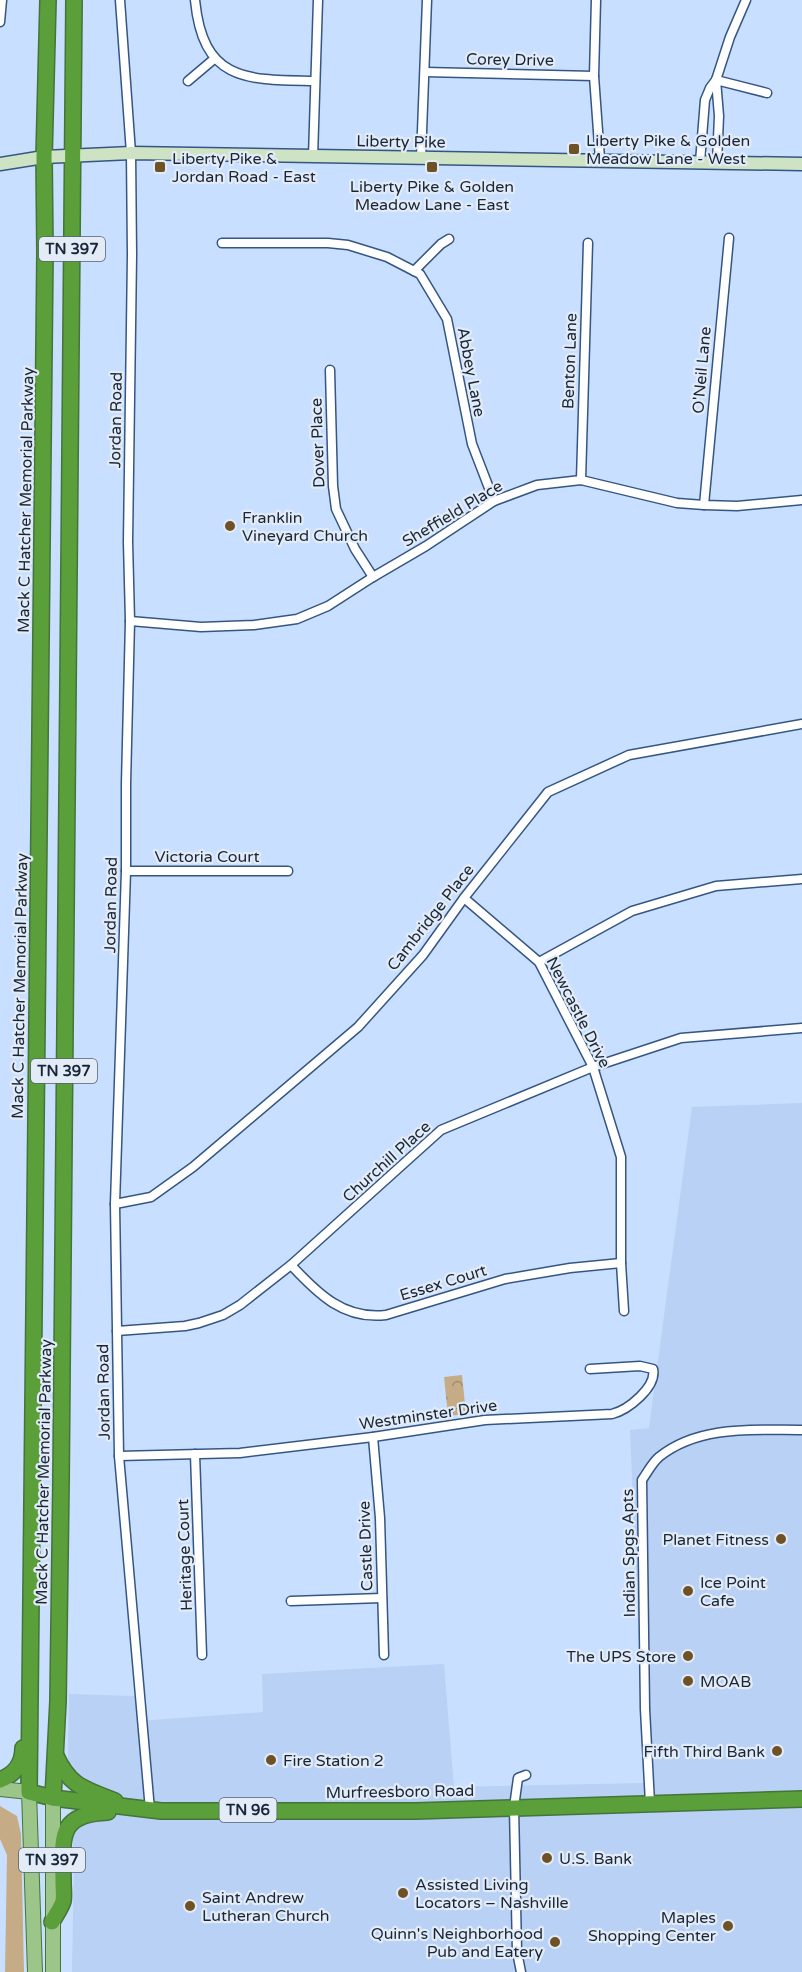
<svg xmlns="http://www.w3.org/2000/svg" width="802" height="1972" font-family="'Varela Round',sans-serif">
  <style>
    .built { fill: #b8d1f4 }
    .green { fill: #c5ab86 }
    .forest { fill: url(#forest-crowns) }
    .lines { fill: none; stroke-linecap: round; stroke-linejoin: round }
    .street-casing { stroke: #355683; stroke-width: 11 }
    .secondary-casing { stroke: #355683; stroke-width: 15 }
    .primary-casing { stroke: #43753a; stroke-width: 16 }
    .highway-casing { stroke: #43753a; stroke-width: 18 }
    .street { stroke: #fff; stroke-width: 8 }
    .secondary { stroke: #cee2c4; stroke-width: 12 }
    .primary { stroke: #9cc589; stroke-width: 14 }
    .highway { stroke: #5a9f3a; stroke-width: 15 }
    .poi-dot { fill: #6e5225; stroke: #e3ebf6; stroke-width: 2 }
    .labels { text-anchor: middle; stroke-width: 4.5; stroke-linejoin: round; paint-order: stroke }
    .shield { fill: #e3ebf6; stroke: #556172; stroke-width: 1.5 }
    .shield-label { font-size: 15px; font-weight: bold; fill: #182639 }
    .street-label { font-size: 16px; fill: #182639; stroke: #e3ebf6 }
    .poi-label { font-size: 16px; fill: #182639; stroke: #e3ebf6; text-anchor: start }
  </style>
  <defs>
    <pattern id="forest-crowns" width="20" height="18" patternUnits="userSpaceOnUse" patternTransform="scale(1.5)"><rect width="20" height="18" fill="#c5ab86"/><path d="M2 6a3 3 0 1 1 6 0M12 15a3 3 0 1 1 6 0" fill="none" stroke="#9f8b6f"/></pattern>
  </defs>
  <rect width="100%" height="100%" fill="#c8dfff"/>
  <path class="built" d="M802 1103V1972H72L74 1861 68 1757 69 1694 136 1696 139 1721 263 1712 262 1674 444 1664 454 1787 645 1783 630 1430 649 1428 692 1107Z"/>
  <path class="green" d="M0 1806 17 1816 21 1834 24 1972H5L7 1855 0 1839Z"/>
  <path class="forest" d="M462 1375 466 1414 448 1416 444 1377Z"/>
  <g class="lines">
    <defs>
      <g id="street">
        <path d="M120 0 131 153 132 255 128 542 130 621 126 784V871L115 1204 119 1456 150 1810"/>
        <path d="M195 0C203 81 245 80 314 81"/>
        <path d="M596 0 594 76 600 159"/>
        <path d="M0 22 2 0"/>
        <path d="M425 72 594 76"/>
        <path d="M716 80 719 116 717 162"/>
        <path d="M716 80 767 93"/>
        <path d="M188 81 214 59"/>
        <path d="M313 157 318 0"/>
        <path d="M421 158 427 0"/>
        <path d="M700 162 705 100 710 88 716 80 730 37 746 0"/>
        <path d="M222 243H328L348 245 387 257 420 274 447 319 472 444 494 501"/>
        <path d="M414 271 441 244 449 239"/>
        <path d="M330 370 333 486 336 509 355 549 373 577"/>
        <path d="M581 480 588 243"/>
        <path d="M704 505 729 238"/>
        <path d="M130 621 201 627 254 625 297 619 328 606 373 577 426 546 494 501 537 485 581 480 677 503 704 505 737 506 802 500"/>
        <path d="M126 871H288"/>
        <path d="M464 898 539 962 593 1067 621 1157V1263L624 1311"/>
        <path d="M539 962 632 911 716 886 802 879"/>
        <path d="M115 1204 151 1197 193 1167 358 1027 423 955 464 898 548 792 629 755 802 724"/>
        <path d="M291 1265C318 1294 344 1320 386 1315L505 1279 570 1268 621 1263"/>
        <path d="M117 1331 185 1326 199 1323 223 1315 240 1305 291 1265 441 1130 593 1067 681 1038 802 1028"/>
        <path d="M373 1437 380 1518 384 1655"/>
        <path d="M195 1454 202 1655"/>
        <path d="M119 1456 240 1453 373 1437 485 1420 612 1414C628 1410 657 1387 653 1369L640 1366 590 1369"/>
        <path d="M291 1601 382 1598"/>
        <path d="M650 1803 645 1709 642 1480C647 1473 652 1463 659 1457 699 1425 753 1430 802 1430"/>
        <path d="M521 1972 517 1952 514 1807 518 1778 526 1775"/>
      </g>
      <path id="secondary" d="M0 164 44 157 131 153 802 164"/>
      <g id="primary">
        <path d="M0 1789 29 1792 35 1972"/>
        <path d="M53 1972V1798"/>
      </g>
      <g id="highway">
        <path d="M48 0 44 157 45 252 29 1792 53 1798 161 1811H416L802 1799"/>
        <path d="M56 1756C70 1787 85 1789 115 1801"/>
        <path d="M0 1780C15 1774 23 1764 23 1748"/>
        <path d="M53 1798 58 1701 61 1481 74 0"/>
        <path d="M52 1922C55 1916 61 1908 63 1901 64 1896 63 1888 63 1883 63 1840 55 1814 108 1812"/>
      </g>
    </defs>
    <use href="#street" class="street-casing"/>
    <use href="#secondary" class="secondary-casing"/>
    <use href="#primary" class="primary-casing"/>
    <use href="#highway" class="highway-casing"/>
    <use href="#street" class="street"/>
    <use href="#secondary" class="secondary"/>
    <use href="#primary" class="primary"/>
    <use href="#highway" class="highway"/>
  </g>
  <g class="poi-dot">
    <rect x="568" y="143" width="12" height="12" rx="3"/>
    <rect x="154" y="161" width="12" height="12" rx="3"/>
    <rect x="426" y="161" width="12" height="12" rx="3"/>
    <circle cx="230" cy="526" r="6"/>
    <circle cx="781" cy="1539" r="6"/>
    <circle cx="688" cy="1591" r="6"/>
    <circle cx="688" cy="1656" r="6"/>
    <circle cx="688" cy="1681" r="6"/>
    <circle cx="777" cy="1751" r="6"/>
    <circle cx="271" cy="1760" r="6"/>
    <circle cx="547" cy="1858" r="6"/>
    <circle cx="403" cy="1893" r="6"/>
    <circle cx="190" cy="1906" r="6"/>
    <circle cx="728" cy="1926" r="6"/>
    <circle cx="555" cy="1942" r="6"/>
  </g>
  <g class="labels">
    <g class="shield">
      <rect x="39" y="237" width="66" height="24" rx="4.5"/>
      <rect x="31" y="1059" width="66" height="24" rx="4.5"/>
      <rect x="219.5" y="1798" width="57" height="24" rx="4.5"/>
      <rect x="19" y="1848" width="66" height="24" rx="4.5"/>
    </g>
    <g class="shield-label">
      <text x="72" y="254">TN 397</text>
      <text x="64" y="1076">TN 397</text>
      <text x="248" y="1815">TN 96</text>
      <text x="52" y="1865">TN 397</text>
    </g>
    <g class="street-label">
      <text transform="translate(510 59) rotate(1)" y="6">Corey Drive</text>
      <text transform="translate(401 141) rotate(1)" y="6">Liberty Pike</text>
      <text transform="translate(569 361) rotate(-88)" y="6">Benton Lane</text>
      <text transform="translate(701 370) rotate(-85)" y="6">O'Neil Lane</text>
      <text transform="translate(472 372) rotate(79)" y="6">Abbey Lane</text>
      <text transform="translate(115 420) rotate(-89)" y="6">Jordan Road</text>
      <text transform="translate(317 443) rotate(-92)" y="6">Dover Place</text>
      <text transform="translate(25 500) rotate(-89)" y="6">Mack C Hatcher Memorial Parkway</text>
      <text transform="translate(452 513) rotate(-31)" y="6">Sheffield Place</text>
      <text x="207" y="862">Victoria Court</text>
      <text transform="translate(110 905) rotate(-89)" y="6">Jordan Road</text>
      <text transform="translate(430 917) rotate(-52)" y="6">Cambridge Place</text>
      <text transform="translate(19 986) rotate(-89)" y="6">Mack C Hatcher Memorial Parkway</text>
      <text transform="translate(579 1012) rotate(63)" y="6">Newcastle Drive</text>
      <text transform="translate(386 1161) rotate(-42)" y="6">Churchill Place</text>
      <text transform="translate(443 1282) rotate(-17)" y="6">Essex Court</text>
      <text transform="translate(103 1392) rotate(-91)" y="6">Jordan Road</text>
      <text transform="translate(428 1414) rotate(-8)" y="6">Westminster Drive</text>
      <text transform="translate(43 1472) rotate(-89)" y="6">Mack C Hatcher Memorial Parkway</text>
      <text transform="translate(365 1546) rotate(-92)" y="6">Castle Drive</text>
      <text transform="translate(628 1553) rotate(-91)" y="6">Indian Spgs Apts</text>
      <text transform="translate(184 1555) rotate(-92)" y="6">Heritage Court</text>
      <text transform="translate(400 1791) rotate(-1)" y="6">Murfreesboro Road</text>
    </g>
    <g class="poi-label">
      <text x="586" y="146">Liberty Pike &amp; Golden<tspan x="586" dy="18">Meadow Lane - West</tspan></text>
      <text x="172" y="164">Liberty Pike &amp;<tspan x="172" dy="18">Jordan Road - East</tspan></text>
      <text x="432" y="192" text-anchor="middle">Liberty Pike &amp; Golden<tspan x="432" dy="18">Meadow Lane - East</tspan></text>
      <text x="242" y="523">Franklin<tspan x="242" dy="18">Vineyard Church</tspan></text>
      <text x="769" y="1545" text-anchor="end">Planet Fitness</text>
      <text x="700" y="1588">Ice Point<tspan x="700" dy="18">Cafe</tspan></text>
      <text x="676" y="1662" text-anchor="end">The UPS Store</text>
      <text x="700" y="1687">MOAB</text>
      <text x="765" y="1757" text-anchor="end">Fifth Third Bank</text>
      <text x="283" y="1766">Fire Station 2</text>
      <text x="559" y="1864">U.S. Bank</text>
      <text x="415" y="1890">Assisted Living<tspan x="415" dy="18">Locators – Nashville</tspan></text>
      <text x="202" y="1903">Saint Andrew<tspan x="202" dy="18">Lutheran Church</tspan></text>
      <text x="716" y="1923" text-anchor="end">Maples<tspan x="716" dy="18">Shopping Center</tspan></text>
      <text x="543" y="1939" text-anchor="end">Quinn's Neighborhood<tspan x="543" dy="18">Pub and Eatery</tspan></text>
    </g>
  </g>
</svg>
